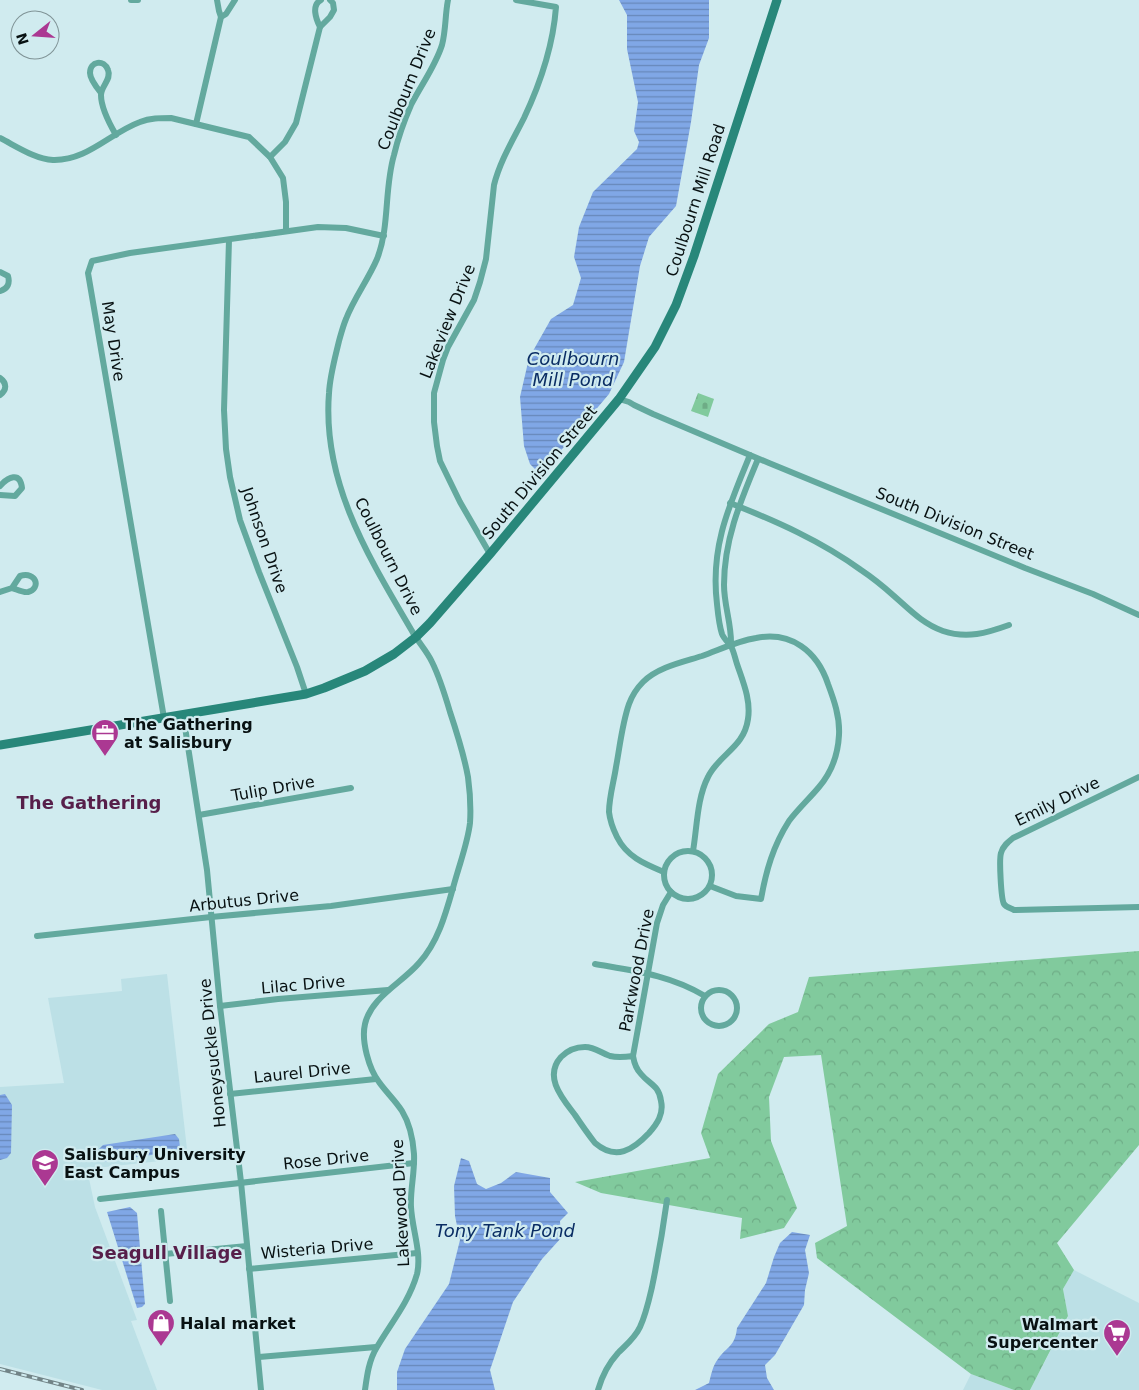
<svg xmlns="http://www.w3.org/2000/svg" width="1139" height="1390" font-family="'DejaVu Sans',sans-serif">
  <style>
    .built { fill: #bce0e6 }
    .forest { fill: url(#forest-crowns) }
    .cemetery { fill: url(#cemetery-stones) }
    .water { fill: url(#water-rules) }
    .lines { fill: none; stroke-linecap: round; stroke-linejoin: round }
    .street { stroke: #63a99e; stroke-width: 6 }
    .secondary { stroke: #28877a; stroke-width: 9 }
    .rail-casing { stroke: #728487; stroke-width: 4 }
    .rail { stroke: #d0ebef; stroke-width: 2; stroke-dasharray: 5.5; stroke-linecap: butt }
    .labels { text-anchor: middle; stroke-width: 4.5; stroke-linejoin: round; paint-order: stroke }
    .street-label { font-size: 16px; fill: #081112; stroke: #d0ebef }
    .poi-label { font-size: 16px; font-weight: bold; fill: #081112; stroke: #d0ebef; text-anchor: start }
    .water-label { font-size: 18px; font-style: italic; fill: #0a2d64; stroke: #d0ebef }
    .neighbourhood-label { font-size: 18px; font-weight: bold; fill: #571f4a; stroke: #d0ebef }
  </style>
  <defs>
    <pattern id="forest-crowns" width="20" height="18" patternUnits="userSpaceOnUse" patternTransform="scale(1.25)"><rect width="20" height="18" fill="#81ca9d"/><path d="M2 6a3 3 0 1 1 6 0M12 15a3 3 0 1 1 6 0" fill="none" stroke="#6eac86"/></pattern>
    <pattern id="cemetery-stones" width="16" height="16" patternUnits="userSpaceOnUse" patternTransform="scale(1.25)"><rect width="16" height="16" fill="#81ca9d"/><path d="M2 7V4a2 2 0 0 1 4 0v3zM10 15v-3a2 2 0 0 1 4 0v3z" fill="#6eac86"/></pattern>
    <pattern id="water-rules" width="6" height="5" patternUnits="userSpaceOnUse" patternTransform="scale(1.25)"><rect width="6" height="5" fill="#80a7e6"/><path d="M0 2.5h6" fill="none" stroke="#6787b9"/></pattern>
  </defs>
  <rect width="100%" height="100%" fill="#d0ebef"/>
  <g class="built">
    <path d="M167 974 188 1158 87 1169 95 1207 137 1320 131 1321 157 1390H102L0 1364V1087L64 1083 48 998 122 991 121 979Z"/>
    <path d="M1074 1270 1139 1303V1390H1030L1068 1317 1063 1289Z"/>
    <path d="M971 1374 1014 1390H963Z"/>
  </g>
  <path class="forest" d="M1139 951V1145L1057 1243 1074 1270 1063 1289 1068 1316 1030 1390H1014L971 1374 817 1258 815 1243 847 1226 821 1055 784 1057 769 1097 771 1141 797 1208 784 1228 740 1239 742 1218 601 1193 575 1182 710 1158 701 1133 718 1074 769 1024 798 1012 809 977Z"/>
  <path class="cemetery" d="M698 393 714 399 708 417 691 411Z"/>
  <g class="water">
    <path d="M619 0H709V38L699 65 691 122 676 206 649 237 640 266 624 362 609 394 566 445 539 473 530 464 524 446 520 397 529 358 551 319 573 305 581 278 574 257 579 227 593 192 637 149 639 142 634 131 638 102 627 49V15Z"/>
    <path d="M5 1094 12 1105 11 1153 7 1158 0 1160V1095Z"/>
    <path d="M175 1134 179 1139 180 1147 172 1152 103 1162 98 1158V1150L103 1145Z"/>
    <path d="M461 1158 469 1161 477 1184 486 1189 501 1183 516 1172 550 1178V1192L568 1213 560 1221 561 1238 542 1259 513 1302 490 1370 495 1390H397V1372L405 1349 449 1284 460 1240 455 1216 454 1186Z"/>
    <path d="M130 1207 137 1213 145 1304 142 1307 137 1308 107 1212Z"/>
    <path d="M792 1232 810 1235 805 1250 809 1273 805 1290 804 1305 775 1355 765 1365 767 1378 774 1390H695L709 1383C711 1375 713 1365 718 1359 727 1346 735 1347 737 1328L766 1283 774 1257 780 1243Z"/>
  </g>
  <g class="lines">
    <g class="street">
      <path d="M131 0H138"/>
      <path d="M217 0 219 11 221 17"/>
      <path d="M320 27C316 19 311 5 321 0"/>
      <path d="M101 93C97 88 90 79 90 73 90 61 104 59 108 70 112 79 101 86 101 95 101 108 109 123 116 135"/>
      <path d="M196 124 221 17 226 14 235 0"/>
      <path d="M0 138C16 146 35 159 53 160 87 161 110 133 140 122 150 118 160 118 171 118L249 137 270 157 283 178 286 202V231"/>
      <path d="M270 157 285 142 296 123 320 27 330 17 334 10 333 3 330 0"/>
      <path d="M229 240 224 410 226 449 230 477 240 520 259 572 297 667 306 694"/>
      <path d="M0 272 8 276C10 283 8 289 0 291"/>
      <path d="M0 378C7 383 7 390 0 395"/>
      <path d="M619 399 629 402 634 405 653 414 769 463 1025 568 1093 594 1139 615"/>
      <path d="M0 486C8 477 20 471 22 488L15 496 0 495"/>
      <path d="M730 503C776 521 821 541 861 570 873 578 884 587 894 596 910 610 923 624 943 631 967 639 987 633 1009 625"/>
      <path d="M490 554 460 502 440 461 437 446 434 422V393L443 360 448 347 474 300 480 282 486 259 494 185C500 161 513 140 524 118 541 82 553 47 556 7L516 0"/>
      <path d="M0 592 12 588 20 576C37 571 41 589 28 592 23 593 16 589 12 588"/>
      <path d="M731 646C732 625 724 606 724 585 724 539 741 500 758 459"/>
      <path d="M183 714 207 870 220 1006 241 1182 261 1390"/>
      <path d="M164 718 88 273 92 261 130 253 318 227 346 228 384 236"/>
      <path d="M1139 777 1013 838C1008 842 1003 846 1001 853 999 859 1001 899 1004 904 1006 907 1010 908 1014 910L1139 907"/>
      <path d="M199 815 351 788"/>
      <circle cx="688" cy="875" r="24"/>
      <path d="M693 851C697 828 697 798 708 777 719 754 744 748 748 719 751 700 743 682 737 664 735 658 734 652 731 646 728 642 724 639 722 634 719 625 718 614 717 604 710 547 729 506 750 455"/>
      <path d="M664 872C645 864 627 857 617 837 613 829 610 821 609 812 609 797 614 781 616 767 620 746 622 724 629 704 632 696 637 688 643 682 658 667 683 662 702 656 719 650 737 641 756 638 791 631 817 651 828 684 834 700 840 717 839 735 838 754 831 773 819 787 809 799 798 809 789 821 773 846 766 871 761 899L736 896 710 886"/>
      <path d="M37 936 211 917 331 906 453 889"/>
      <path d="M595 964C635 971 670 975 705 996"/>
      <circle cx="719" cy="1008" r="18"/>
      <path d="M220 1006 278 999 388 990"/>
      <path d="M633 1056C626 1057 618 1058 610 1056 601 1053 595 1047 585 1047 576 1047 567 1051 561 1057 543 1077 563 1099 575 1115 581 1124 588 1134 595 1143 616 1161 633 1150 649 1133 657 1124 664 1114 661 1101 659 1085 649 1084 641 1074 636 1069 634 1062 633 1056L657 923 663 905 671 892"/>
      <path d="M230 1094 376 1079"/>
      <path d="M100 1199 414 1163"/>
      <path d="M161 1211 170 1301"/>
      <path d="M165 1254 247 1246"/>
      <path d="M249 1269 417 1253"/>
      <path d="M259 1357 376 1347"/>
      <path d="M365 1390C367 1375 369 1360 377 1347 391 1323 409 1302 417 1274 422 1253 412 1229 411 1207 410 1190 415 1172 414 1154 413 1140 410 1124 402 1111 395 1100 386 1092 379 1082 369 1069 361 1041 365 1024 371 997 402 983 419 963 441 939 448 904 457 874 462 857 468 840 470 823 471 808 470 792 468 777 464 755 457 733 450 712 445 695 440 678 432 662 427 651 418 642 412 631 368 556 322 482 329 393 330 375 335 358 339 341 341 334 343 326 346 319 354 298 368 280 377 259 390 226 384 189 394 155 398 138 404 121 411 105 421 85 435 67 442 45 446 30 445 15 448 0"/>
      <path d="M598 1390C602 1376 608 1364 618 1353 626 1345 635 1338 640 1327 646 1314 649 1300 652 1287 658 1258 663 1229 667 1200"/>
    </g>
    <path class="secondary" d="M0 745 306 694 324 688 365 671 394 654 416 637 430 623 490 554 619 399 655 347 676 305 694 256 777 0"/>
    <defs>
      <path id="rail" d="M0 1369 82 1390"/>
    </defs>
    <use href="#rail" class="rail-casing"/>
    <use href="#rail" class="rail"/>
  </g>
  <defs>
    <symbol id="office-pin" viewBox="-11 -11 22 30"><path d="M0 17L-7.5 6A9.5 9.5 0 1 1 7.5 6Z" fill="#ab3892" stroke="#d0ebef"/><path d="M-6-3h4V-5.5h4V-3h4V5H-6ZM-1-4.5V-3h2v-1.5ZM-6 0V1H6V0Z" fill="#fff"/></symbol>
    <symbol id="university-pin" viewBox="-11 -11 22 30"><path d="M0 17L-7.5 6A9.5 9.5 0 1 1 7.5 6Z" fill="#ab3892" stroke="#d0ebef"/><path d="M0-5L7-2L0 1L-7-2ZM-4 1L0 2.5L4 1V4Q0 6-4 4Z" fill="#fff"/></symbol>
    <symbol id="shop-pin" viewBox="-11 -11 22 30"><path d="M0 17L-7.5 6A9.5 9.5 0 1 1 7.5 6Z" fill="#ab3892" stroke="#d0ebef"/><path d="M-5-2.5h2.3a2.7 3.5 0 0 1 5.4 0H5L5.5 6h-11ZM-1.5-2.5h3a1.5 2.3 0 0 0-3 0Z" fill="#fff"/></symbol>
    <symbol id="supermarket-pin" viewBox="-11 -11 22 30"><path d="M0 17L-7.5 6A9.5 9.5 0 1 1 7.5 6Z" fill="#ab3892" stroke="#d0ebef"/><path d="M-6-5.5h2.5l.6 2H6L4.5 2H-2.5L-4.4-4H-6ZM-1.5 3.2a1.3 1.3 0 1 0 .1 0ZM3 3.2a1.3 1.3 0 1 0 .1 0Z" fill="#fff"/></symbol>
  </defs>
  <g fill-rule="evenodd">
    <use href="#office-pin" x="89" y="717" width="32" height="43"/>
    <use href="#university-pin" x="29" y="1147" width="32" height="43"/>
    <use href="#shop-pin" x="145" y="1307" width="32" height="43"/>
    <use href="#supermarket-pin" x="1101" y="1317" width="32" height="43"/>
  </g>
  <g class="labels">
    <g class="street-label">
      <text transform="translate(406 89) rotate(-68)" y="6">Coulbourn Drive</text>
      <text transform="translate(695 200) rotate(-72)" y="6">Coulbourn Mill Road</text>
      <text transform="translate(447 321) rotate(-68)" y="6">Lakeview Drive</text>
      <text transform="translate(114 341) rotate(81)" y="6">May Drive</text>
      <text transform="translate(539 472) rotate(-50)" y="6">South Division Street</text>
      <text transform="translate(955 523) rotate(22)" y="6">South Division Street</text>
      <text transform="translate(265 540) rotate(71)" y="6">Johnson Drive</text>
      <text transform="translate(389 556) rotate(63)" y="6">Coulbourn Drive</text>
      <text transform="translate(273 788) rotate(-10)" y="6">Tulip Drive</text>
      <text transform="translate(1057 801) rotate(-26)" y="6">Emily Drive</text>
      <text transform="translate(244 900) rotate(-6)" y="6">Arbutus Drive</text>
      <text transform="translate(636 970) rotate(-79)" y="6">Parkwood Drive</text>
      <text transform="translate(303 984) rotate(-5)" y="6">Lilac Drive</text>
      <text transform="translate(212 1053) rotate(-96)" y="6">Honeysuckle Drive</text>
      <text transform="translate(302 1072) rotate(-6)" y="6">Laurel Drive</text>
      <text transform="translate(326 1159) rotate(-6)" y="6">Rose Drive</text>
      <text transform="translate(400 1203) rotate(-93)" y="6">Lakewood Drive</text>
      <text transform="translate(317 1248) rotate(-5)" y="6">Wisteria Drive</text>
    </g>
    <g class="poi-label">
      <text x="124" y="730">The Gathering<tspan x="124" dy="18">at Salisbury</tspan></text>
      <text x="64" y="1160">Salisbury University<tspan x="64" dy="18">East Campus</tspan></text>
      <text x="180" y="1329">Halal market</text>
      <text x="1098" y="1330" text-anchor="end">Walmart<tspan x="1098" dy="18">Supercenter</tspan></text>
    </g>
    <g class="water-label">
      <text x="573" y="365">Coulbourn<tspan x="573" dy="21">Mill Pond</tspan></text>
      <text x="505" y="1237">Tony Tank Pond</text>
    </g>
    <g class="neighbourhood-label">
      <text x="89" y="809">The Gathering</text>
      <text x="167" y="1259">Seagull Village</text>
    </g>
  </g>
  <g transform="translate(35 35) rotate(253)"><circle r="24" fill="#d0ebef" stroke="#809497"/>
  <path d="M0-4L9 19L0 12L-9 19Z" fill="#ab3892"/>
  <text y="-8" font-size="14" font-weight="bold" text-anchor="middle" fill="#081112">N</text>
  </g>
</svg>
